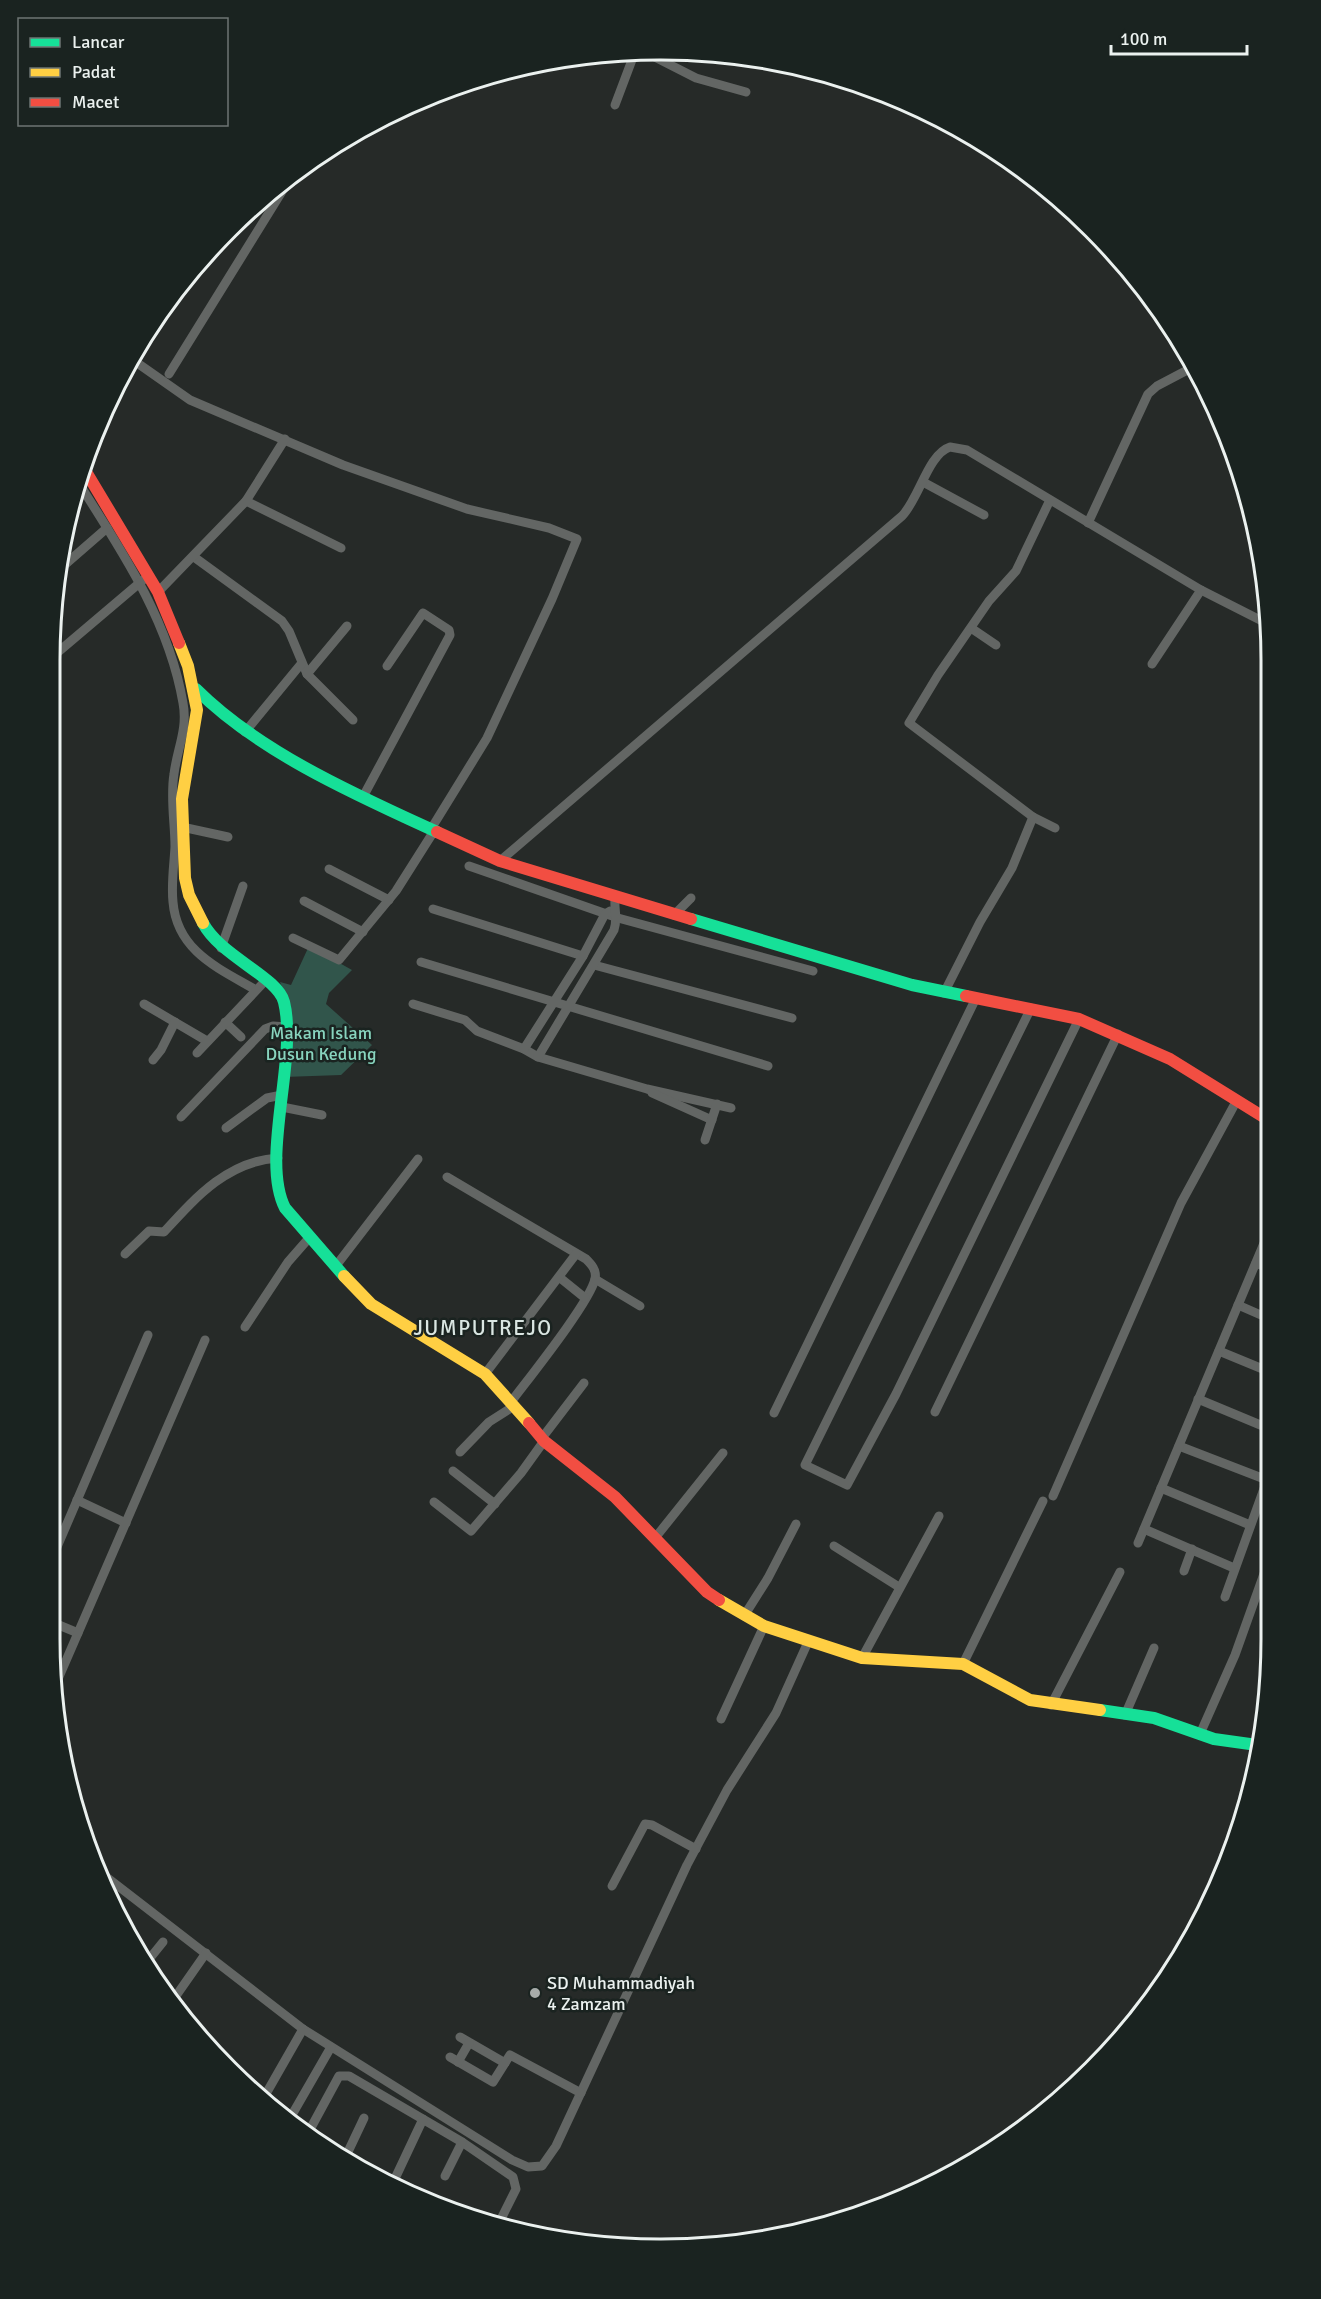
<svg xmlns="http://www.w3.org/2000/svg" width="1321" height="2299" font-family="Signika,sans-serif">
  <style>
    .green { fill: #31554b }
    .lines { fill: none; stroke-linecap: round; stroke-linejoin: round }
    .street { stroke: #636664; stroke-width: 9 }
    .fast { stroke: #16e098; stroke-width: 12 }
    .slow { stroke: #ffcf43; stroke-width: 12 }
    .jam { stroke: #f24e42; stroke-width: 12 }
    .poi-dot { fill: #a6aba9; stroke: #1a2320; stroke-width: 2 }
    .labels { text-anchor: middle; stroke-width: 5; stroke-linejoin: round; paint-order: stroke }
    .park-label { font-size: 18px; fill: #88d4be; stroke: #1a2320 }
    .poi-label { font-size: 18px; fill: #ebf1ef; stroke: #1a2320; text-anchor: start }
    .quarter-label { font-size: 21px; letter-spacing: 1.5px; fill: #dae6e2; stroke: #1a2320 }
    .rim { fill: none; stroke: #ebf1ef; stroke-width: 3 }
  </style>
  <rect width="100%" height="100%" fill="#262a28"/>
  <path class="green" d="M309 946 352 970 329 993 326 1004 372 1045 341 1075 284 1077 291 1007 280 982 291 985Z"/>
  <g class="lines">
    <g class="street">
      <path d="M643 51 696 78 746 92"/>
      <path d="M615 105 635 52"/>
      <path d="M133 360 190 400 343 465 467 509 549 528 577 539 552 599 487 738 431 829"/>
      <path d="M169 374 291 177"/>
      <path d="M78 482C122 551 169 621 183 703 188 729 177 749 174 774 170 798 175 823 175 847 174 865 171 884 173 902 177 951 218 968 256 990"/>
      <path d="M923 482 984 515"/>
      <path d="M1050 500 1016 571 989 601 938 675 909 723 1033 817 1055 828"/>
      <path d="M246 501 341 548"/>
      <path d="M1088 523 1148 394 1157 386 1195 366"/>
      <path d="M194 557 282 621 289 631 307 674 353 720"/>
      <path d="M61 568 107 528"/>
      <path d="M158 592 246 501 285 439"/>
      <path d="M971 628 996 645"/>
      <path d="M51 658 143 580"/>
      <path d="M1152 664 1201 590"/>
      <path d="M307 674 347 626"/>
      <path d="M245 732 301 664"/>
      <path d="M364 795 450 635 449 630 423 613 387 666"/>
      <path d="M182 827 228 837"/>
      <path d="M500 861 902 516C919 499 928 454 950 447L967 450 1201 590 1270 625"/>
      <path d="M469 866 618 918 813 971"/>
      <path d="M329 869 389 900"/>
      <path d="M304 901 363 932"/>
      <path d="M433 909 583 956"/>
      <path d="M674 915 691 898"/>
      <path d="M293 938 339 960 396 891 434 831"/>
      <path d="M221 948 243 886"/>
      <path d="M421 962 768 1066"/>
      <path d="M594 965 792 1018"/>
      <path d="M944 993 980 922 1012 868 1033 817"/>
      <path d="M144 1004 207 1041"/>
      <path d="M413 1004 465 1020 477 1031 524 1049 538 1057 647 1089 731 1108"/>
      <path d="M1031 1008 805 1465 847 1485 896 1394 1079 1019"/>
      <path d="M225 1022 241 1037"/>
      <path d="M524 1049 583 956 605 914 610 911"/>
      <path d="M197 1053 266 980"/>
      <path d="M538 1057 614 930C618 918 614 910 615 898"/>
      <path d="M153 1060 161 1050 175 1022"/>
      <path d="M652 1093 712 1120"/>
      <path d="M282 1107 322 1115"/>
      <path d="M181 1117 265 1029 273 1026 287 1027"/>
      <path d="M226 1128 267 1098 282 1095"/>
      <path d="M705 1140 717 1104"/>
      <path d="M447 1177 586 1259C591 1264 597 1270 595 1279 590 1302 529 1378 511 1402"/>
      <path d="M125 1254 149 1231 164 1232C196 1197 228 1161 278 1158"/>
      <path d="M1256 1263 1270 1269"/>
      <path d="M335 1267 418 1159"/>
      <path d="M559 1277 585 1298"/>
      <path d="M595 1279 640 1306"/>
      <path d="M1238 1305 1270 1319"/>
      <path d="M245 1327 288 1262 309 1238"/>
      <path d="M1219 1351 1270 1372"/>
      <path d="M485 1374 576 1254"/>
      <path d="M1198 1399 1270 1429"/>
      <path d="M935 1412 1118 1034"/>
      <path d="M774 1413 976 998"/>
      <path d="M542 1438 584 1383"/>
      <path d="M1179 1446 1267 1480"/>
      <path d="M460 1452 489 1422 514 1406"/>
      <path d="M453 1471 495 1504"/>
      <path d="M1161 1488 1250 1525"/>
      <path d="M1053 1496 1181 1203 1237 1100"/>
      <path d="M77 1500 126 1523"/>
      <path d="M434 1502 471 1531 521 1473 544 1441"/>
      <path d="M1144 1529 1234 1568"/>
      <path d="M655 1538 723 1453"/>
      <path d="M1138 1543 1270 1229"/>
      <path d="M834 1546 899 1587"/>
      <path d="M54 1554 148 1335"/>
      <path d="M1184 1571 1192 1549"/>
      <path d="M1225 1597 1270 1472"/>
      <path d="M744 1616 768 1578 796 1524"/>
      <path d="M54 1623 78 1633"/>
      <path d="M862 1658 939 1516"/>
      <path d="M963 1664 1043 1501"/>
      <path d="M55 1686 205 1340"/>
      <path d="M1051 1705 1120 1572"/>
      <path d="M1125 1715 1154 1648"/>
      <path d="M721 1719 764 1626"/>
      <path d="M1200 1734 1235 1655 1270 1557"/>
      <path d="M96 1869 303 2029 512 2160 528 2167 542 2166 556 2146 687 1865 727 1790 776 1713 808 1642"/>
      <path d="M612 1886 645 1824 652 1825 696 1849"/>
      <path d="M146 1963 163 1942"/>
      <path d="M171 2003 206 1953"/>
      <path d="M460 2037 505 2063"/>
      <path d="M450 2057 493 2082 510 2055 581 2093"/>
      <path d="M458 2062 469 2043"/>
      <path d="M263 2099 303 2029"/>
      <path d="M289 2120 331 2047"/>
      <path d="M307 2135 339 2076H349L462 2142 513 2177 516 2189 497 2227"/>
      <path d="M313 2140 439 2205"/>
      <path d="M346 2156 364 2118"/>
      <path d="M445 2176 462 2142"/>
      <path d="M391 2187 423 2119"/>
    </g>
    <g class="fast">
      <path d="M196 689C259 752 356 795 437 832"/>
      <path d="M691 919 912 985 966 996"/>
      <path d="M203 923C220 956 278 977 284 1002 298 1058 260 1159 285 1208L344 1276"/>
      <path d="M1100 1710 1154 1718 1214 1739 1257 1745"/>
    </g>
    <g class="slow">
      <path d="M179 643 188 666 197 710 182 799 185 878 189 895 203 923"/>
      <path d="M344 1276 371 1304 485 1374 529 1423"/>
      <path d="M719 1600 764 1626 862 1658 963 1664 1030 1700 1100 1710"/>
    </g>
    <g class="jam">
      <path d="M82 465 158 592 179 643"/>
      <path d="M437 832 500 861 691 919"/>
      <path d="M966 996 1079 1019 1170 1059 1270 1121"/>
      <path d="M529 1423 544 1441 615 1497 707 1592 719 1600"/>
    </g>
  </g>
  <circle class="poi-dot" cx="535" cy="1993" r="6"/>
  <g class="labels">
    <g class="park-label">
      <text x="321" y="1039">Makam Islam<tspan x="321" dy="21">Dusun Kedung</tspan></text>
    </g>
    <g class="poi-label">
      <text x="547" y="1989">SD Muhammadiyah<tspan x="547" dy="21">4 Zamzam</tspan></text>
    </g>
    <g class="quarter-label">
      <text x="483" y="1335">JUMPUTREJO</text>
    </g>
  </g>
  <path d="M0 0H1321V2299H0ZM660 60H661A600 600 0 0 1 1261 660V1639A600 600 0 0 1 661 2239H660A600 600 0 0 1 60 1639V660A600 600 0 0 1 660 60Z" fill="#1a2320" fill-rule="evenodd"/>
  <path class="rim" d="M660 60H661A600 600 0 0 1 1261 660V1639A600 600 0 0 1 661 2239H660A600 600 0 0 1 60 1639V660A600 600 0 0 1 660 60Z"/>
  <rect x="18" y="18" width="210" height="108" fill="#1a2320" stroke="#6e7573" stroke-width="1.5"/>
  <rect x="30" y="38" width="30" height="9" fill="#16e098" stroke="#6e7573" stroke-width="1.5"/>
  <text x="72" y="48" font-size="18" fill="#ebf1ef">Lancar</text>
  <rect x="30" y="68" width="30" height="9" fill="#ffcf43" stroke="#6e7573" stroke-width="1.5"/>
  <text x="72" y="78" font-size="18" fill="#ebf1ef">Padat</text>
  <rect x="30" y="98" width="30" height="9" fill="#f24e42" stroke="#6e7573" stroke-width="1.5"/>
  <text x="72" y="108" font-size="18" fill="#ebf1ef">Macet</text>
  <path d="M1111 45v9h136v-9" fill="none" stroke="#ebf1ef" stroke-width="3"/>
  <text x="1120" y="45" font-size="18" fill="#ebf1ef" stroke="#1a2320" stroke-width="4.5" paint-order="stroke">100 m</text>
</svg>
